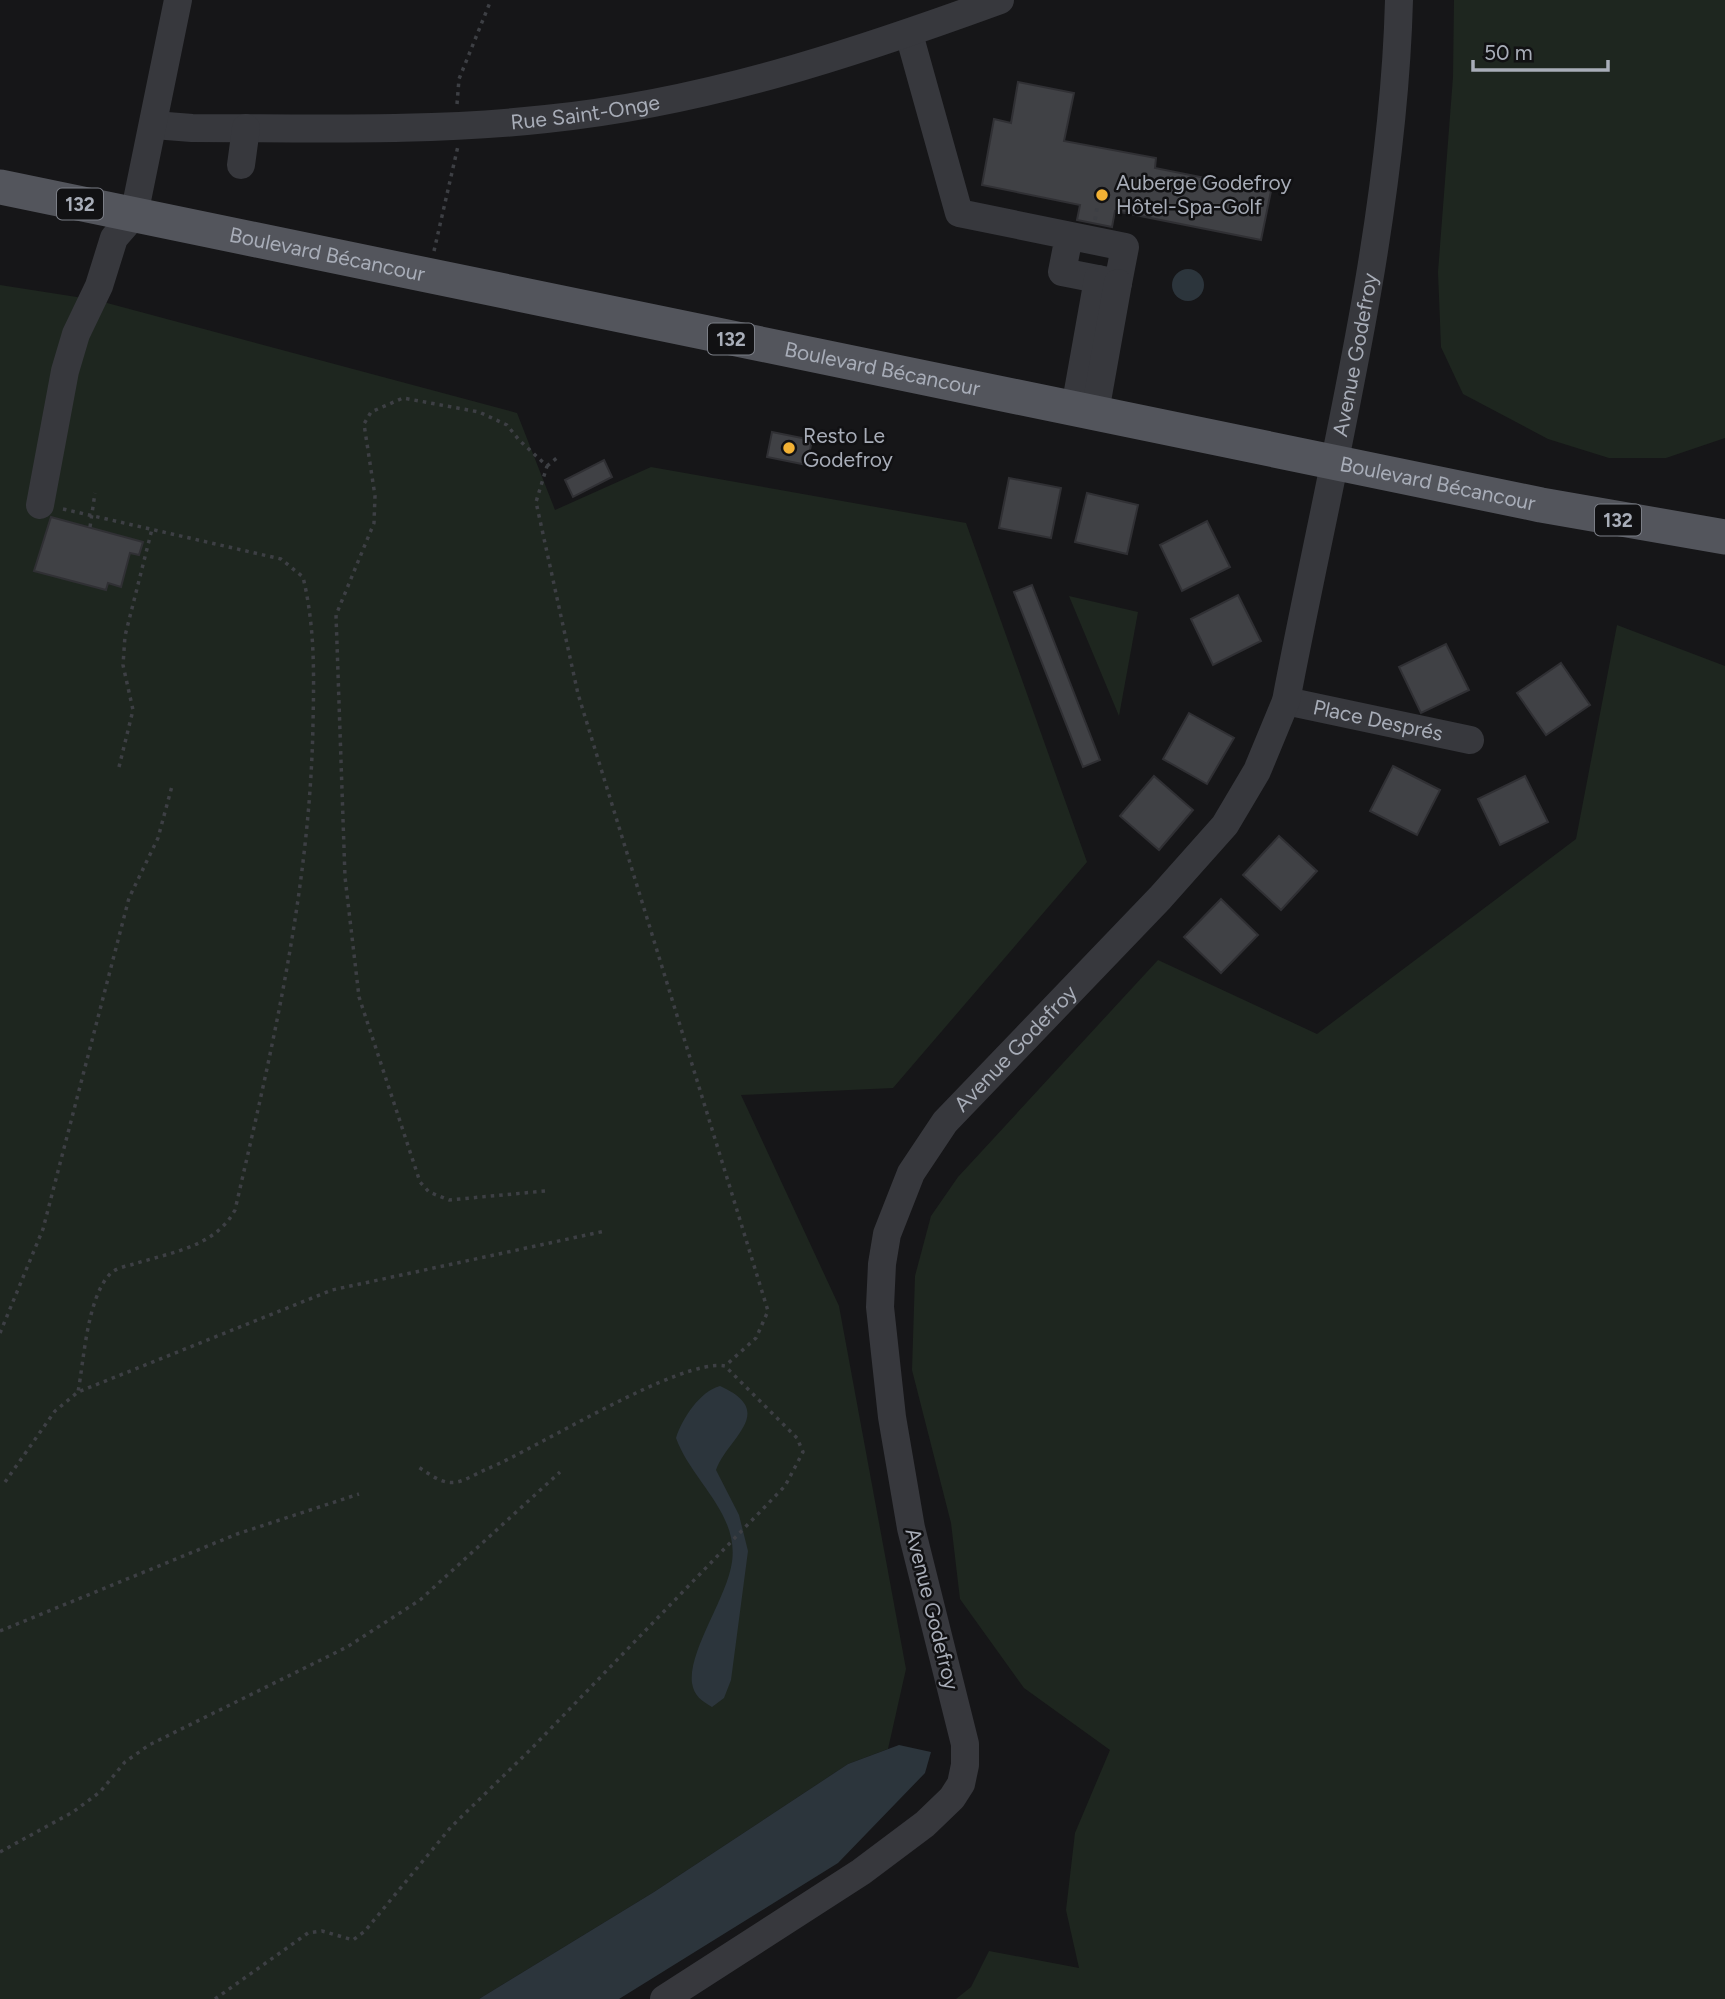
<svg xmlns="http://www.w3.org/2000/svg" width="1725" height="1999" font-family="Figtree,sans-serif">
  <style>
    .green { fill: #1e261f }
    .water { fill: #2c353c }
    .building { fill: #404145; stroke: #303034; stroke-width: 2 }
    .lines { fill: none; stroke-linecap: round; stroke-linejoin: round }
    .path { stroke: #3d3f44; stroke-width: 3.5; stroke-dasharray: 3.5 5; stroke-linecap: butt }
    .minor { stroke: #37383d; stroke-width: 28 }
    .major { stroke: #53555c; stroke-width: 35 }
    .poi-dot { fill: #f2b134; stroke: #111113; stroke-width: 2.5 }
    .labels { text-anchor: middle; stroke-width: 5; stroke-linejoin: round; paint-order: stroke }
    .shield { fill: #111113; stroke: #7b7e86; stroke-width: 2 }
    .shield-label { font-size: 19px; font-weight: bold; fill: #a8adb8 }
    .street-label { font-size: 21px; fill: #a8adb8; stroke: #111113 }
    .poi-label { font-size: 21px; fill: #a8adb8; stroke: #111113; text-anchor: start }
  </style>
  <rect width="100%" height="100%" fill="#161618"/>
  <g class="green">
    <path d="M1454 0H1725V438L1666 458H1609L1548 439 1463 394 1441 347 1438 272 1453 77Z"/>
    <path d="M0 285 96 300 517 413 555 510 651 467 966 523 1087 862 893 1088 741 1095 839 1306 906 1669 888 1749 848 1764 654 1892 479 1999H0Z"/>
    <path d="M1069 596 1138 612 1119 716Z"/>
    <path d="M1617 625 1725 666V1999H956L971 1987 989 1951 1079 1968 1066 1910 1075 1833 1110 1750 1024 1688 960 1599 951 1523 912 1370 915 1276 931 1216 958 1177 1158 960 1317 1034 1576 839Z"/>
  </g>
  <g class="water">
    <circle cx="1188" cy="285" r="16"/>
    <path d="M720 1386C778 1412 728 1437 716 1470L739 1515 748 1551 731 1680 724 1698 712 1707C702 1701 694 1696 692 1683 688 1651 727 1598 732 1562 739 1513 691 1480 676 1438 682 1419 700 1391 720 1386Z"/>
    <path d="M899 1745 931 1752 925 1773 838 1863 619 1999H479L654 1892 848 1764Z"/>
  </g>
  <g class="building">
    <path d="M1018 82 1074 93 1064 141 1156 158 1155 168 1271 191 1261 240 1115 211 1112 227 1077 220 1080 205 982 185 994 119 1011 123Z"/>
    <path d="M772 432 812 440 807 465 767 457Z"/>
    <path d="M604 460 612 477 573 497 565 480Z"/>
    <path d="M1009 478 1061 488 1051 538 999 528Z"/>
    <path d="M1087 493 1138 505 1127 554 1075 542Z"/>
    <path d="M51 517 143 542 139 555 130 553 121 587 108 583 106 590 34 571Z"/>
    <path d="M1207 521 1230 567 1182 591 1160 545Z"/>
    <path d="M1032 585 1100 760 1083 767 1014 592Z"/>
    <path d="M1238 595 1261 641 1213 665 1191 619Z"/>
    <path d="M1446 644 1469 690 1421 713 1399 667Z"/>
    <path d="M1561 663 1590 705 1546 735 1517 693Z"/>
    <path d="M1189 713 1234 738 1207 784 1163 759Z"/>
    <path d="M1393 766 1440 790 1417 835 1370 811Z"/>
    <path d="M1154 776 1193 810 1159 850 1120 816Z"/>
    <path d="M1525 776 1548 822 1500 845 1478 799Z"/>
    <path d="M1279 836 1317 871 1281 910 1243 875Z"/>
    <path d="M1221 899 1258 935 1221 973 1184 937Z"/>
  </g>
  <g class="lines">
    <g class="path">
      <path d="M457 104 459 79 491 0"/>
      <path d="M1095 220 1097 208"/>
      <path d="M434 251 458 146"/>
      <path d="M547 466 558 457"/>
      <path d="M63 509 281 559 303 577C315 627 314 674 313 724 310 889 272 1050 235 1210 215 1247 172 1252 134 1264 127 1266 115 1268 110 1274 87 1298 84 1360 78 1392"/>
      <path d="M90 527 95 493"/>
      <path d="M119 767 133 710 123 665 125 636 152 529"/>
      <path d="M545 1191 449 1200 429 1192 420 1182 359 997 345 877 336 615 374 523 375 496 364 424 371 412 403 398 479 412 507 425 519 440 547 466 536 502 578 694 768 1311 756 1338 725 1366"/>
      <path d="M0 1333 43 1229 129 898 158 838 172 786"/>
      <path d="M5 1482 55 1411 78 1392 332 1290 605 1231"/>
      <path d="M0 1631 237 1534 359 1494"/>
      <path d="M0 1852 73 1812 100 1792 125 1762 149 1745 347 1647 420 1600 560 1472"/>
      <path d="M215 1999 308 1933 322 1931 353 1940 365 1931 451 1827 531 1749 785 1486 803 1452 797 1438 725 1366C680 1358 538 1448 487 1469 477 1473 467 1480 457 1482 442 1485 430 1474 418 1467"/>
    </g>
    <g class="minor">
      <path d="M909 34 959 213 1125 247 1118 283 1062 272 1069 236"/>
      <path id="s1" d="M154 125 192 128C311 128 428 132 546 119 704 103 852 54 1000 0"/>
      <path d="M241 165 246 128"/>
      <path d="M1075 408 1098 279"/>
      <path d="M1095 412 1118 283"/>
      <path d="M40 505 65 371 76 334 99 286 114 238 134 215 178 0"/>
      <path id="s2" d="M1286 701 1470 740"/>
      <path id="s3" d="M664 1999 861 1872 925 1824 952 1798 961 1784 965 1765V1744L911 1528 892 1417 880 1307 882 1264 887 1234 911 1173 945 1122 1160 898 1225 825 1257 771 1286 701C1329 474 1393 231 1399 0"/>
    </g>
    <path class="major" id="s4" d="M0 187 1541 505 1725 537"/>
  </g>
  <g class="poi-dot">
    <circle cx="1102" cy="195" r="7"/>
    <circle cx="789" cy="448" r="7"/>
  </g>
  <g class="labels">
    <g class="shield">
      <rect x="57" y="188.5" width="46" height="31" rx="5"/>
      <rect x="708" y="323.5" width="46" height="31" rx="5"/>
      <rect x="1595" y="504.5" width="46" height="31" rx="5"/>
    </g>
    <g class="shield-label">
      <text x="80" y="211">132</text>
      <text x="731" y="346">132</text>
      <text x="1618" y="527">132</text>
    </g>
    <g class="street-label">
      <text dy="7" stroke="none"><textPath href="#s1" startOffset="432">Rue Saint-Onge</textPath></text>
      <text dy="7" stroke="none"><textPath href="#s4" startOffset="334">Boulevard Bécancour</textPath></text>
      <text dy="7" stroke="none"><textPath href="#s3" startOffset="1955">Avenue Godefroy</textPath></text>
      <text dy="7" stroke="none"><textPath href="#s4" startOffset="901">Boulevard Bécancour</textPath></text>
      <text dy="7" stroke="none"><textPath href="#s4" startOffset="1468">Boulevard Bécancour</textPath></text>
      <text dy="7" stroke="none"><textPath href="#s2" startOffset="94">Place Després</textPath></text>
      <text dy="7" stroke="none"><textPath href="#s3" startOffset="1157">Avenue Godefroy</textPath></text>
      <text transform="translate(932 1609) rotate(76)" y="7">Avenue Godefroy</text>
    </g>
    <g class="poi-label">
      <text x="1116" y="190">Auberge Godefroy<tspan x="1116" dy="24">Hôtel-Spa-Golf</tspan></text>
      <text x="803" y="443">Resto Le<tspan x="803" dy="24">Godefroy</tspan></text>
    </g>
  </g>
  <path d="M1473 60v10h135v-10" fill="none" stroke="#a8adb8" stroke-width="3.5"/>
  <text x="1484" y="60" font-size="21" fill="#a8adb8" stroke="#111113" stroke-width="5" paint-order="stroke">50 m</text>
</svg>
